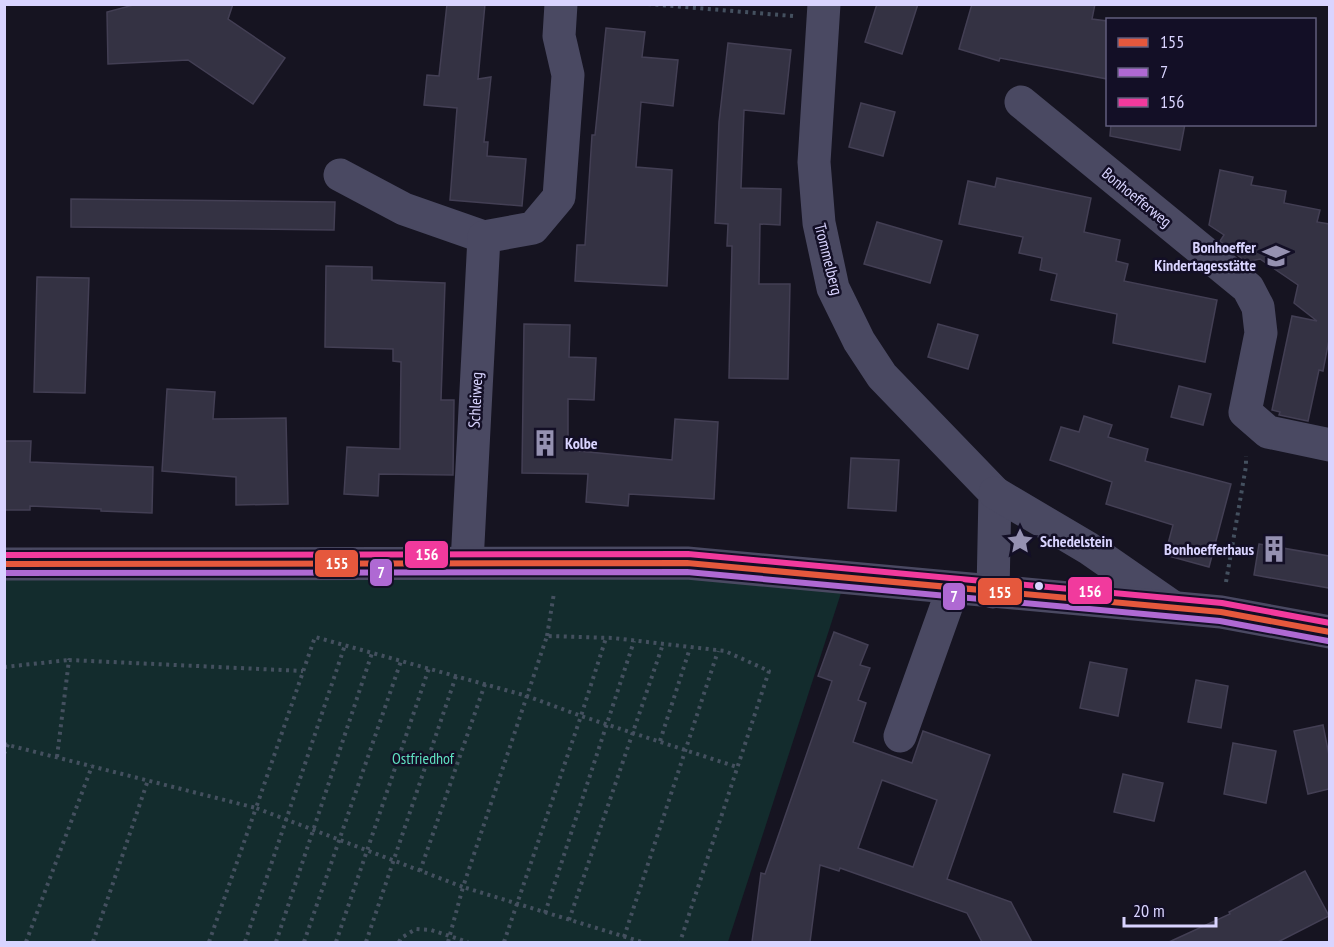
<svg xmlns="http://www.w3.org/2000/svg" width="1334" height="947" font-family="'PT Sans Narrow',sans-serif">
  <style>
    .green { fill: #132c2d }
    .building { fill: #343243; stroke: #433f54; stroke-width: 1.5; fill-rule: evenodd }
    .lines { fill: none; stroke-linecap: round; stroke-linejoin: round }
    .path { stroke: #44505f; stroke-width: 4; stroke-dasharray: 3 4.5; stroke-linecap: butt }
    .minor { stroke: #4a4962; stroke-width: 33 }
    .bus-1-casing { stroke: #130f26; stroke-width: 10 }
    .bus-2-casing { stroke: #130f26; stroke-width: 10 }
    .bus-3-casing { stroke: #130f26; stroke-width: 10 }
    .bus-1 { stroke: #e5583d; stroke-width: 6 }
    .bus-2 { stroke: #af69d3; stroke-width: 6 }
    .bus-3 { stroke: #f13a9d; stroke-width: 6 }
    .bus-dot { fill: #d9d4ff; stroke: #130f26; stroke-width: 2 }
    .labels { text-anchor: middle; stroke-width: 5; stroke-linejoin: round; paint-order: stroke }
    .street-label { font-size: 16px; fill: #d9d4ff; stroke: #130f26 }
    .poi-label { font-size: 16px; font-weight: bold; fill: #d9d4ff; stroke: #130f26; text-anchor: end }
    .park-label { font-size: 16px; fill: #5fe0c0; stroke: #130f26 }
    .line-badge { stroke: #130f26; stroke-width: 2 }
    .badge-label { font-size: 16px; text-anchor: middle; font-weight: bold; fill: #fff }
  </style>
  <rect width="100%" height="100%" fill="#161421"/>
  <path class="green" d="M677 573 841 593 728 942H5L4 574Z"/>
  <g class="building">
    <path d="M137 4H233L228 19 285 58 253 104 188 60 108 64 107 12Z"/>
    <path d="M447 4H485L478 79 491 77 484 142H488L487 156 526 159 522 206 450 200 457 108 424 105 427 75 439 76Z"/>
    <path d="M877 4H918L902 54 865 42Z"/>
    <path d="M972 4H1095L1092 19 1107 21V79L1000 58 999 61 959 49Z"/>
    <path d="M606 28 645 32 642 57 678 60 673 106 641 102 636 167 672 170 667 286 575 281 577 245H585L592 135H595Z"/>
    <path d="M728 43 791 50 784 114 744 110 741 188 781 189 780 225 760 224 759 284H790L788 379 729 378 732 246H727L728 224 715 223 719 122Z"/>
    <path d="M861 103 895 112 883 156 849 147Z"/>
    <path d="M1111 124H1185L1180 150 1110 136Z"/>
    <path d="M1220 170 1253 177 1251 185 1286 191 1284 203 1320 210 1317 222 1329 224V340L1323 371 1319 370 1308 421 1279 415 1280 412 1272 410 1292 316 1317 321 1294 303 1298 285 1260 259 1246 262 1220 241 1224 235 1209 225Z"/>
    <path d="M997 178 1091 198 1084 232 1120 240 1116 261 1128 264 1124 281 1217 300 1205 362 1113 343 1117 314 1051 300 1057 274 1040 270 1042 258 1019 253 1023 237 959 224 968 181 995 187Z"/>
    <path d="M71 199 335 202 334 230 71 227Z"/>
    <path d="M877 222 942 241 930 283 864 264Z"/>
    <path d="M326 266 372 267V280L445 283 441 400H454L453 475 379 474 378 496 344 494 347 447 400 449 401 362 393 361V349L325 347Z"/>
    <path d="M37 277 89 278 85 393 34 392Z"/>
    <path d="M524 324 570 325 569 357 596 358 594 400 568 399V450L672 460 675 419 718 422 714 499 629 494 628 506 586 502 588 474 522 473Z"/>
    <path d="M938 324 978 335 968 369 928 357Z"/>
    <path d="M1179 386 1211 394 1203 425 1171 417Z"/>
    <path d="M167 389 215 392 213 419 286 418 288 504 236 505V477L162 471Z"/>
    <path d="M1084 416 1112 425 1108 437 1148 449 1145 461 1231 484 1209 567 1165 555 1173 525 1106 504 1112 482 1050 460 1061 427 1079 432Z"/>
    <path d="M4 441H31L30 462 153 467 152 513 101 511V509L30 506V510H4Z"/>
    <path d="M851 458 899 460 896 511 848 508Z"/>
    <path d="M1259 544 1329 556V588L1254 575Z"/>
    <path d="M834 632 868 645 860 665 870 668 858 700 866 703 853 742 912 763 923 731 990 755 947 879 1011 902 1032 942H982L967 913 840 868 839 871 820 865 810 942H752L761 873 765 874 832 681 818 676ZM882 780 937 800 913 867 858 848Z"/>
    <path d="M1090 662 1127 669 1118 716 1080 708Z"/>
    <path d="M1196 680 1228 686 1221 728 1188 722Z"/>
    <path d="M1323 725 1329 755V789L1308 794 1294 731Z"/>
    <path d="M1233 743 1276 751 1266 803 1224 794Z"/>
    <path d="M1123 774 1163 783 1154 821 1114 812Z"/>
    <path d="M1305 871 1329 916 1278 942H1169L1230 914 1229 912Z"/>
  </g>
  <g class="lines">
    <g class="path">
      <path d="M648 4 793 16"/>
      <path d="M1226 582 1246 466V456"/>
      <path d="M547 636 554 593"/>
      <path d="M4 667 69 660"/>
      <path d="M660 741 690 648"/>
      <path d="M4 744 256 808 315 637 527 696 581 716 606 638"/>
      <path d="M4 754 8 744"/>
      <path d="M57 757 69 660 303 671"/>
      <path d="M420 871 485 684"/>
      <path d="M545 913 634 641"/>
      <path d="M569 920 663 644"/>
      <path d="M624 937 718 651"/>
      <path d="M26 942 92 766"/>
      <path d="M93 942 148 780"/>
      <path d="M209 942 256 808 463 887 547 636 613 638 725 651 769 671 680 942"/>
      <path d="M245 942 345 645"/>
      <path d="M276 942 372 653"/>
      <path d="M304 942 401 661"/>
      <path d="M336 942 429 668"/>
      <path d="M366 942 456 676"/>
      <path d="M399 942 401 938 416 929 431 930 468 942"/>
      <path d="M448 942 463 887 642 942"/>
      <path d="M504 942 581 716 737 767"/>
    </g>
    <g class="minor">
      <path d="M824 4 814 162 819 223 833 288 859 341 882 376 995 493 993 592"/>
      <path d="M1021 102 1248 288 1258 307 1261 333 1245 412 1268 432 1330 445"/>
      <path d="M340 175 404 209 484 237"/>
      <path d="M995 493 1088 548 1173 607"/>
      <path d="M467 563 484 237 533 228 559 197 568 75 559 36 561 4"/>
      <path d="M4 564 687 563 1221 612 1330 632"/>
      <path d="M900 736 953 588"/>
    </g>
    <defs>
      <path id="bus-1" d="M4 564 687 563 1221 612 1330 632"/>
      <path id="bus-2" d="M4 573 687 572 1220 621 1328 641"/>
      <path id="bus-3" d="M4 555 688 554 1222 603 1330 623"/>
    </defs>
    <use href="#bus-1" class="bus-1-casing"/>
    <use href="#bus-2" class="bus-2-casing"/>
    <use href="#bus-3" class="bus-3-casing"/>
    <use href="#bus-1" class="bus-1"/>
    <use href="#bus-2" class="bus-2"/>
    <use href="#bus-3" class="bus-3"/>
  </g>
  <defs>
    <symbol id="school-bare" viewBox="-9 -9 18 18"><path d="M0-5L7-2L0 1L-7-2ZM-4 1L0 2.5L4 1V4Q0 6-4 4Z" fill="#9591b1" stroke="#130f26" stroke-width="2.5" paint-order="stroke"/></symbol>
    <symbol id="building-bare" viewBox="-9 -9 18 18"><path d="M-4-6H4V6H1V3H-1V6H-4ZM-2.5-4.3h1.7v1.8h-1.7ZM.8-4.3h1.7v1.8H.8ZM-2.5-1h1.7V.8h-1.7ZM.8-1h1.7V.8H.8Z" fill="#9591b1" stroke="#130f26" stroke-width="2.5" paint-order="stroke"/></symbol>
    <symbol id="sight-bare" viewBox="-9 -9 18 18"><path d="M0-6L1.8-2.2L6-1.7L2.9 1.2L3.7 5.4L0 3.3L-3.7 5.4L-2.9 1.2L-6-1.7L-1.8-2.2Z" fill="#9591b1" stroke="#130f26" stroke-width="2.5" paint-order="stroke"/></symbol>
  </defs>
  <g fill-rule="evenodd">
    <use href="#school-bare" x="1257" y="237" width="38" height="38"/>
    <use href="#building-bare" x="526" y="424" width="38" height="38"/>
    <use href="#sight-bare" x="1001" y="522" width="38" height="38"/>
    <use href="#building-bare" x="1255" y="530" width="38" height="38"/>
  </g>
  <circle class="bus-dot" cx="1039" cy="586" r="5"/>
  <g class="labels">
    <g class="street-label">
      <text transform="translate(1137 197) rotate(39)" y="6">Bonhoefferweg</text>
      <text transform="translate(829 259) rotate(76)" y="6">Trommelberg</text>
      <text transform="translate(475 400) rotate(-87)" y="6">Schleiweg</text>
    </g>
    <g class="poi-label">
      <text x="1256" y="253">Bonhoeffer<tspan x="1256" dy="18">Kindertagesstätte</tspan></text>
      <text x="565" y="449" text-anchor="start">Kolbe</text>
      <text x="1040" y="547" text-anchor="start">Schedelstein</text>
      <text x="1254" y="555">Bonhoefferhaus</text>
    </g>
    <g class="park-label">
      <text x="423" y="764">Ostfriedhof</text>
    </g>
  </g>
  <g class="line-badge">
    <rect x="404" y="540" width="45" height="29" rx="6" fill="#f13a9d"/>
    <rect x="314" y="549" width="45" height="29" rx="6" fill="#e5583d"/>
    <rect x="369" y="558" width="24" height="29" rx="6" fill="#af69d3"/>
    <rect x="1067" y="576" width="46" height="29" rx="6" fill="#f13a9d"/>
    <rect x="977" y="577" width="46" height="29" rx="6" fill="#e5583d"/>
    <rect x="942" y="582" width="24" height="29" rx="6" fill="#af69d3"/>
  </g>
  <g class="badge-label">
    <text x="427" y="560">156</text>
    <text x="337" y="569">155</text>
    <text x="381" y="578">7</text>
    <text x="1090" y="597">156</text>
    <text x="1000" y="598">155</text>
    <text x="954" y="602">7</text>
  </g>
  <rect width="1334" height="947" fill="none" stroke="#d9d4ff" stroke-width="12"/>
  <rect x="1106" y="18" width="210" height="108" fill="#130f26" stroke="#625e7d" stroke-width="1.5"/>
  <rect x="1118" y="38" width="30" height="9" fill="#e5583d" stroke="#625e7d" stroke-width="1.5"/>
  <text x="1160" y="48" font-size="18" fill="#d9d4ff">155</text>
  <rect x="1118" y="68" width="30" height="9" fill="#af69d3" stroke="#625e7d" stroke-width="1.5"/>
  <text x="1160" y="78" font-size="18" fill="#d9d4ff">7</text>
  <rect x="1118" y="98" width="30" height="9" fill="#f13a9d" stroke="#625e7d" stroke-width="1.5"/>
  <text x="1160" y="108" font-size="18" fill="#d9d4ff">156</text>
  <path d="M1124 917v9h92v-9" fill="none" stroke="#d9d4ff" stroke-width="3"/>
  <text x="1133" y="917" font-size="18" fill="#d9d4ff" stroke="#130f26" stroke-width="4.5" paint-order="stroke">20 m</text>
</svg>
